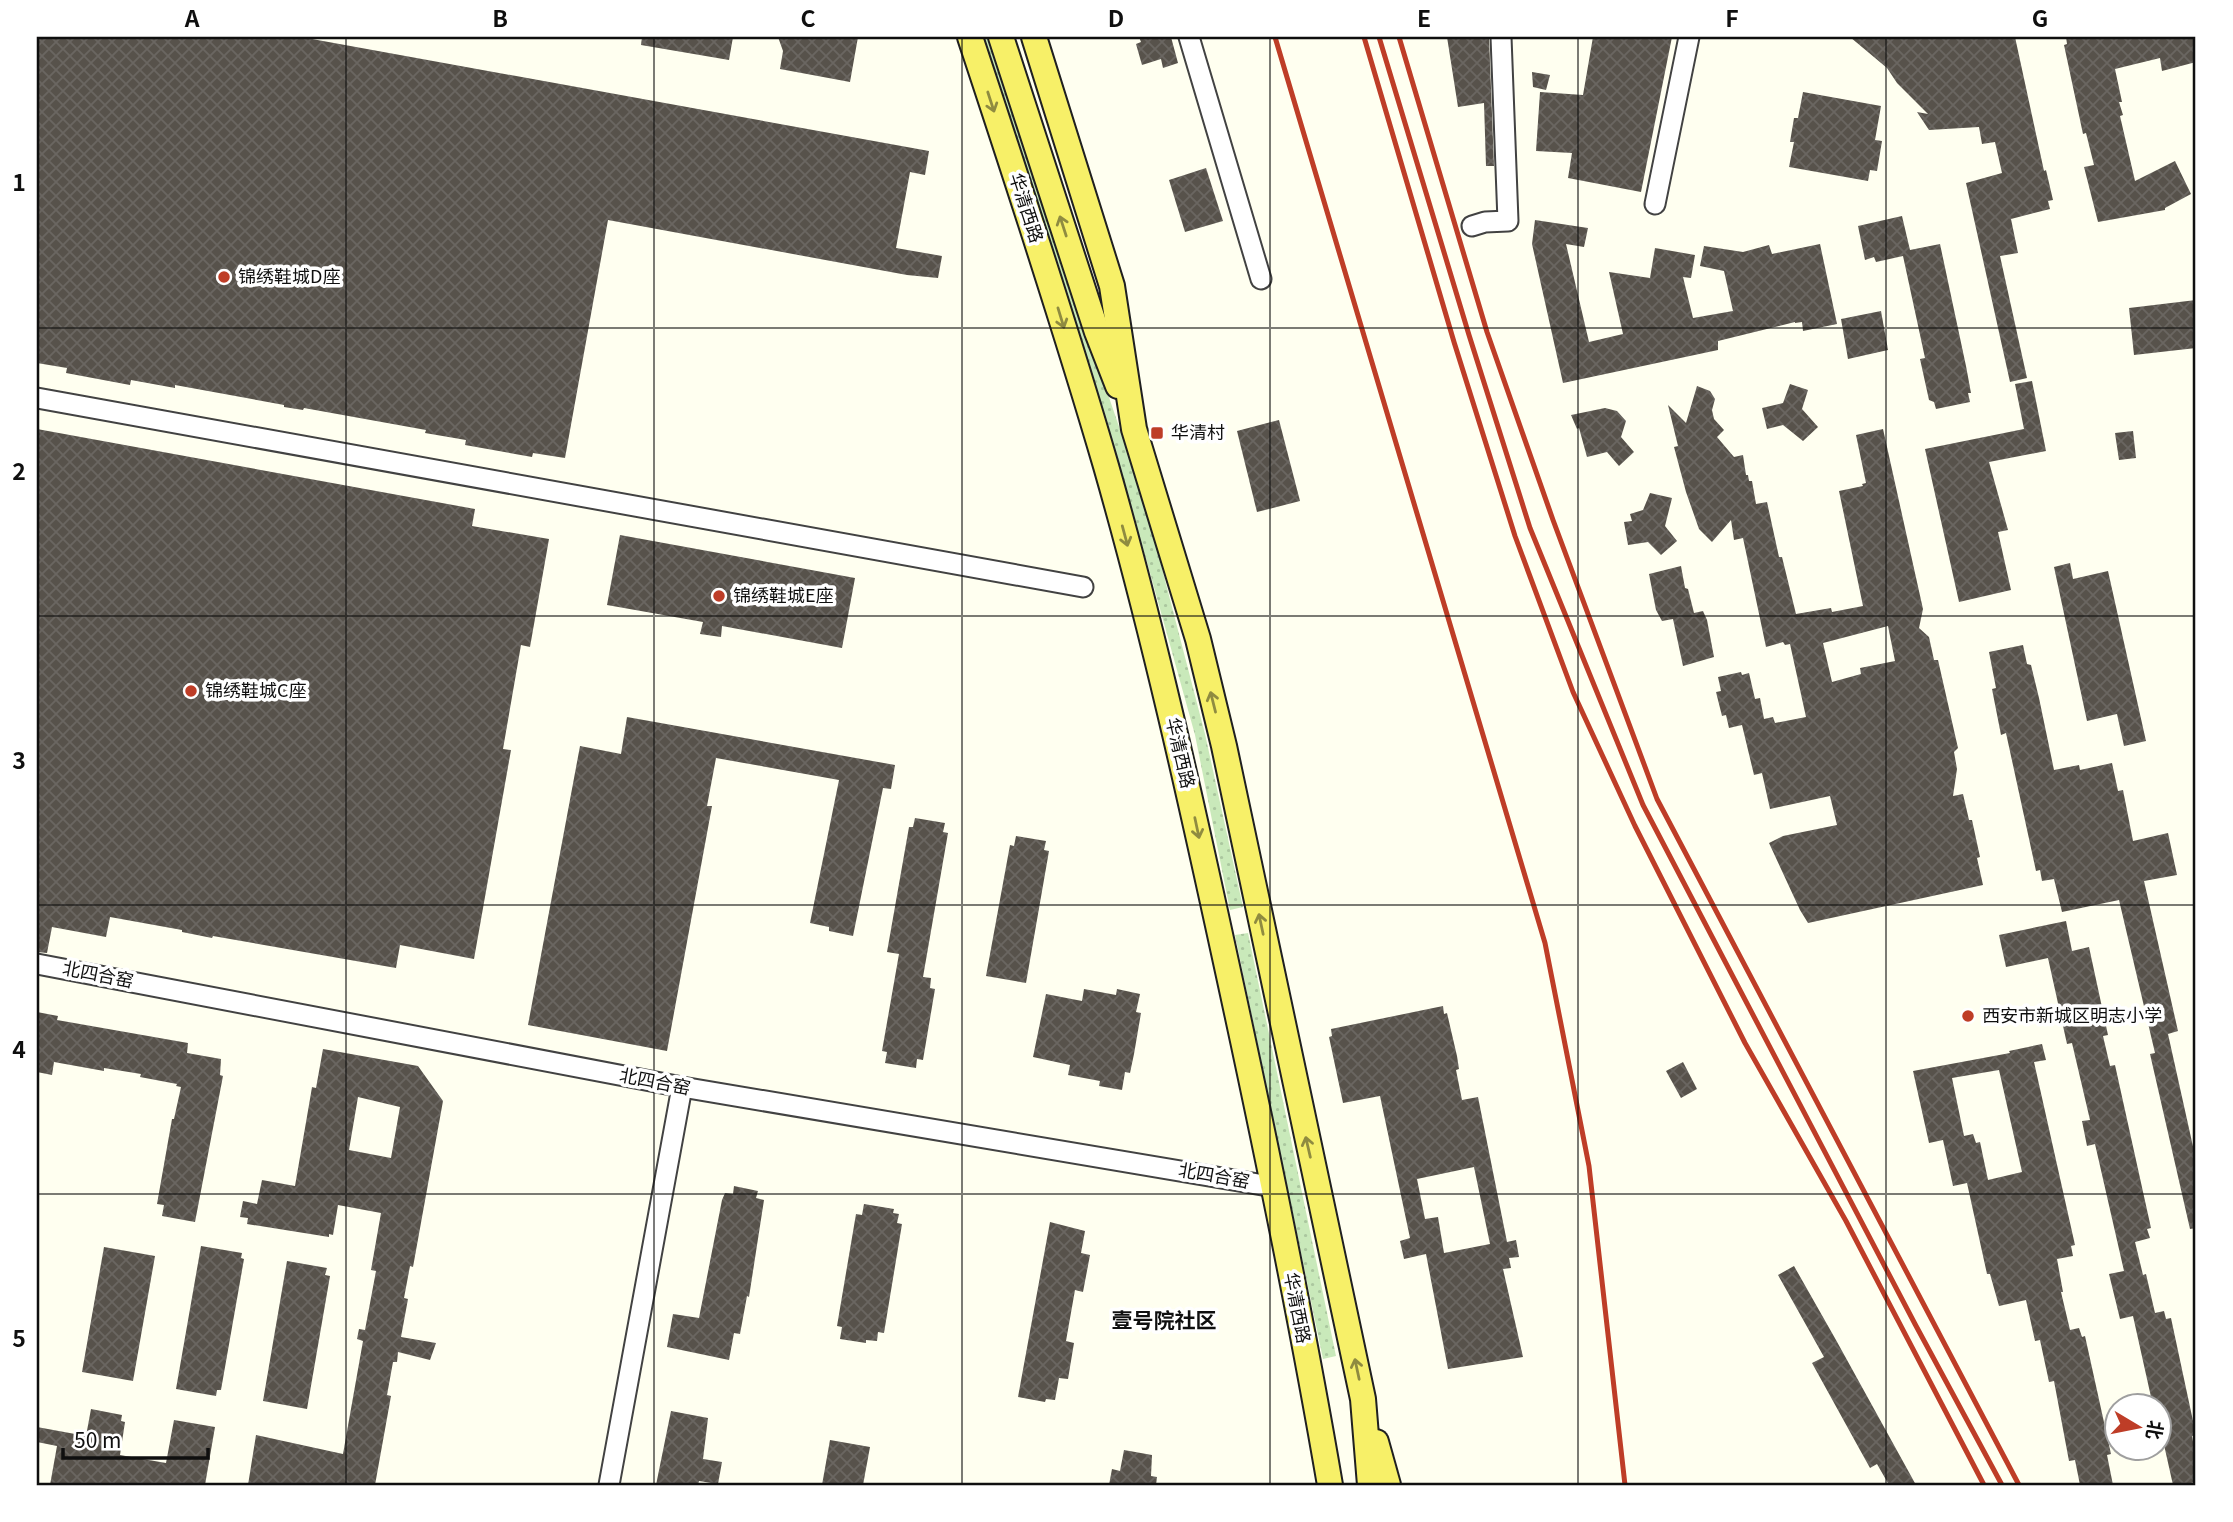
<svg xmlns="http://www.w3.org/2000/svg" width="2233" height="1522" font-family="Georgia,'Noto Sans SC',serif">
  <style>
    .grass { fill: url(#grass-dots) }
    .building { fill: url(#building-cross-hatch); fill-rule: evenodd }
    .lines { fill: none; stroke-linecap: round; stroke-linejoin: round }
    .minor-casing { stroke: #424242; stroke-width: 23 }
    .major-casing { stroke: #202020; stroke-width: 28 }
    .minor { stroke: #fff; stroke-width: 19 }
    .major { stroke: #f7f068; stroke-width: 24 }
    .rail { stroke: #be3d27; stroke-width: 5 }
    .oneway { stroke: #8f8b40 }
    .grid { fill: none; stroke: #0f0f0f; stroke-width: 2; stroke-opacity: 0.55 }
    .poi-dot { fill: #be3d27; stroke: #fff; stroke-width: 2.5 }
    .labels { text-anchor: middle; stroke-width: 7; stroke-linejoin: round; paint-order: stroke }
    .street-label { font-size: 18px; fill: #0f0f0f; stroke: #fff }
    .poi-label { font-size: 18px; fill: #0f0f0f; stroke: #fff; text-anchor: start }
    .quarter-label { font-size: 21px; font-weight: bold; fill: #0f0f0f; stroke: #fff }
    .neatline { fill: none; stroke: #0f0f0f; stroke-width: 2.5 }
    .grid-label { font-size: 23px; text-anchor: middle; font-weight: bold; fill: #0f0f0f }
  </style>
  <defs>
    <pattern id="grass-dots" width="8" height="8" patternUnits="userSpaceOnUse" patternTransform="scale(1.75)"><rect width="8" height="8" fill="#c9e9ba"/><path d="M2 2h.1M6 6h.1" fill="none" stroke="#abc79f" stroke-width="1.8" stroke-linecap="round"/></pattern>
    <pattern id="building-cross-hatch" width="8" height="8" patternUnits="userSpaceOnUse" patternTransform="scale(1.75)"><rect width="8" height="8" fill="#57524b"/><path d="M0 0l8 8M0 8l8-8" fill="none" stroke="#6a6661"/></pattern>
  </defs>
  <rect width="100%" height="100%" fill="#fffff0"/>
  <g class="grass">
    <path d="M984 37H991L1074 295 1127 450 1159 557 1205 734 1243 907 1230 910 1195 735 1147 562Z"/>
    <path d="M1248 933 1336 1356 1323 1359 1235 935Z"/>
  </g>
  <g class="building">
    <path d="M37 37H301L929 151 925 175 910 172 896 248 942 256 938 278 907 275 608 220 565 458 533 453 532 457 465 445 466 440 425 433 426 430 304 408 303 410 284 407V405L175 385V388L131 380 130 385 66 373 67 368 37 363Z"/>
    <path d="M642 37H733L729 60 641 45Z"/>
    <path d="M778 37H858L850 82 780 69 783 51Z"/>
    <path d="M1139 37H1171L1178 63 1163 68 1161 59 1142 65 1136 44 1141 42Z"/>
    <path d="M1447 37H1489L1494 166H1486L1484 103 1458 107Z"/>
    <path d="M1593 37H1672L1641 192 1568 178 1572 153 1536 151 1540 92 1583 95Z"/>
    <path d="M1850 37H2015L2044 171 2046 170 2053 200 2048 201 2050 209 2011 219 2018 253 2000 256 2027 378 2010 382 1966 183 2002 173 1995 142 1982 144 1979 127 1929 130 1917 112 1928 114 1897 83 1887 68Z"/>
    <path d="M2066 37H2196V62L2162 71 2160 58 2115 69 2122 102H2119L2123 115 2120 116 2135 181 2175 161 2191 194 2165 208V210L2098 222 2084 167 2094 165 2086 133 2083 134 2064 45 2067 44Z"/>
    <path d="M1532 72 1550 75 1546 90 1533 87Z"/>
    <path d="M1803 92 1881 106 1875 140 1882 141 1877 171 1870 170 1868 181 1789 167 1794 142H1790L1794 118H1798Z"/>
    <path d="M1206 168 1223 221 1185 232 1169 180Z"/>
    <path d="M1902 216 1910 250 1940 244 1966 366 1971 393H1968L1970 402 1936 409 1934 402 1929 400 1920 359 1925 358 1903 256 1876 262 1874 257 1865 260 1858 226Z"/>
    <path d="M1535 220 1588 228 1584 247 1566 244 1589 342 1623 334 1609 272 1650 278 1655 248 1695 255 1691 278 1683 277 1693 318 1733 311 1724 271 1700 266 1704 246 1743 252 1769 245 1772 254 1820 244 1837 324 1803 331 1802 322 1795 323V322L1718 341V350L1563 383 1532 244Z"/>
    <path d="M2196 300V348L2134 355 2129 308Z"/>
    <path d="M1881 311 1888 350 1848 359 1841 319Z"/>
    <path d="M2032 381 2046 451 1989 462 2008 530 1998 532 2011 590 1959 602 1925 449 2024 429 2015 384Z"/>
    <path d="M1790 384 1808 390 1802 409 1818 427 1803 441 1783 425 1767 429 1762 408 1783 403Z"/>
    <path d="M1697 386 1710 391 1715 399 1712 410 1714 419 1724 430 1717 437 1734 457 1743 455 1746 475H1748L1749 481H1752L1756 504 1767 502 1779 557H1782L1796 614 1831 608 1832 612 1863 606 1839 491 1863 486 1862 484 1866 483 1856 435 1883 429 1923 609 1919 628 1929 637 1934 660H1938L1958 748 1954 752 1957 769 1953 796 1963 794 1969 820H1972L1980 857 1977 858 1983 885 1808 923 1800 910 1769 843 1783 836 1837 825 1830 796 1770 809 1762 773 1754 775 1742 725 1729 728 1726 715 1722 716 1716 692 1721 691 1718 677 1741 672 1742 675 1749 673 1755 699 1760 698 1764 719 1773 717 1775 723 1806 717 1790 644 1785 645 1783 642 1766 647 1743 538 1734 540 1731 520 1712 542 1699 529 1686 492 1674 447 1678 446 1668 405 1686 423ZM1888 626 1895 661 1860 668 1861 674 1832 682 1823 643Z"/>
    <path d="M1605 408 1617 411 1626 421 1621 437 1634 452 1619 466 1607 452 1587 457 1579 428 1577 429 1571 415Z"/>
    <path d="M1279 420 1300 501 1257 512 1237 431Z"/>
    <path d="M37 429 475 509 472 526 549 539 530 647 521 645 503 749 511 750 474 959 400 945 396 968 213 936 212 938 182 932V930L110 917 106 937 52 927 47 953 37 952Z"/>
    <path d="M2133 431 2136 458 2119 460 2115 433Z"/>
    <path d="M1650 493 1672 498 1665 526 1677 541 1661 555 1648 542 1628 545 1624 522 1632 521 1630 514 1643 510Z"/>
    <path d="M620 535 855 578 842 648 722 626 721 637 700 634 703 622 607 605Z"/>
    <path d="M2070 563 2073 579 2108 571 2146 741 2124 746 2117 714 2087 721 2054 567Z"/>
    <path d="M1681 566 1685 588 1688 589 1694 613 1703 611 1707 620 1714 657 1683 666 1673 619 1662 621 1656 610 1649 574Z"/>
    <path d="M2023 645 2027 664 2031 665 2039 698 2054 770 2079 765 2080 770 2112 763 2118 791 2123 790 2133 841 2168 833 2177 875 2144 881 2178 1031 2168 1034 2196 1160V1228L2190 1229 2150 1054 2155 1053 2119 900 2062 912 2054 879 2042 881 2040 870 2036 871 2006 733 2001 735 1992 689 1996 688 1989 652Z"/>
    <path d="M627 717 895 765 891 789 883 788 853 936 829 931V927L810 923 839 780 716 758 707 806H712L667 1051 528 1025 580 746 621 754Z"/>
    <path d="M915 818 945 823 943 832 948 833 923 977 931 978 930 988 935 989 923 1060 917 1059 916 1068 885 1063 887 1052 882 1051 899 954 887 952 909 827H913Z"/>
    <path d="M1016 836 1046 841 1044 850 1049 851 1026 983 986 976 1010 845 1014 846Z"/>
    <path d="M2066 921 2072 951 2089 947 2108 1035 2103 1036 2110 1066 2115 1065 2151 1228 2147 1229 2150 1238 2135 1242 2143 1275 2146 1274 2155 1313 2164 1311 2166 1319 2171 1318 2196 1435 2192 1436 2196 1459V1482L2181 1485H2173L2160 1427V1406H2153L2133 1316 2120 1319 2109 1274 2124 1271 2095 1144 2087 1146 2082 1121 2090 1120 2072 1043 2067 1044 2048 958 2006 967 1999 935Z"/>
    <path d="M1084 989 1116 995 1117 989 1140 994 1136 1012 1141 1013 1134 1054 1130 1073 1125 1072 1122 1090 1099 1086 1100 1081 1068 1075 1070 1065 1033 1057 1046 994 1082 1001Z"/>
    <path d="M1443 1006 1444 1014 1447 1013 1457 1056 1459 1069 1456 1070 1462 1100 1478 1097 1507 1242 1516 1240 1519 1257 1509 1258 1511 1268 1503 1269 1523 1357 1448 1369 1426 1254 1404 1259 1400 1241 1410 1238 1380 1096 1343 1103 1329 1037 1332 1036 1331 1029ZM1474 1167 1490 1244 1444 1253 1438 1217 1425 1219 1417 1179Z"/>
    <path d="M37 1012 58 1016 57 1020 188 1043 187 1053 221 1059 220 1075 223 1076 195 1222 162 1216 164 1205 157 1204 172 1119H174L181 1087 176 1086 177 1084 140 1077 141 1074 104 1068V1071L54 1062 52 1075 37 1072Z"/>
    <path d="M2042 1044 2046 1060 2034 1062 2075 1245 2071 1246 2073 1256 2057 1259 2063 1292H2061L2070 1330 2079 1328 2082 1337 2085 1336 2111 1454 2107 1455 2113 1485H2080L2075 1460 2069 1461 2054 1381 2049 1382 2040 1340 2035 1341 2026 1300 1999 1306 1990 1274H1987L1967 1183 1953 1186 1943 1140 1929 1143 1913 1071 2010 1053 2009 1051ZM1999 1070 2022 1172 1988 1180 1980 1142 1976 1143 1973 1134 1964 1136 1952 1078Z"/>
    <path d="M323 1049 418 1066 443 1101 413 1267 410 1266 404 1298 408 1299 401 1337 436 1343 430 1360 398 1352 397 1362H393L387 1395 391 1396 375 1485H248L256 1435 343 1454 363 1341 357 1339 359 1329 365 1330 376 1271 371 1270 381 1213 338 1205 333 1235 329 1234V1237L247 1224 248 1218 240 1217 243 1201 257 1204 262 1180 295 1186 310 1099 312 1087 316 1088ZM358 1097 400 1107 391 1158 349 1150Z"/>
    <path d="M1683 1062 1697 1089 1681 1098 1666 1071Z"/>
    <path d="M734 1186 758 1191 756 1198 764 1200 749 1297 747 1296 740 1334 734 1333 729 1360 667 1347 673 1314 699 1318 722 1200 725 1193 733 1194Z"/>
    <path d="M864 1204 894 1209 893 1213 899 1214 897 1223 902 1224 884 1333 878 1332 877 1341 866 1340V1343L840 1339 842 1327 837 1326 856 1214 862 1215Z"/>
    <path d="M1050 1222 1085 1231 1081 1253 1090 1255 1083 1292 1075 1290 1066 1341 1074 1343 1068 1379 1059 1378 1055 1400 1046 1399 1045 1402 1018 1397Z"/>
    <path d="M201 1246 242 1253 241 1258 244 1259 221 1390H217L216 1396 176 1389Z"/>
    <path d="M104 1247 155 1256 133 1381 82 1372Z"/>
    <path d="M287 1261 327 1268 325 1275 330 1276 307 1409 263 1401Z"/>
    <path d="M1794 1266 1836 1340 1916 1485H1889L1877 1464 1870 1468 1860 1450 1812 1363 1824 1357 1778 1275Z"/>
    <path d="M91 1409 122 1415 121 1421 125 1422 120 1455 166 1463 174 1420 215 1427 205 1485H50L57 1446 37 1442V1427L86 1436Z"/>
    <path d="M671 1411 708 1418 703 1459 722 1462 718 1484 699 1481 698 1485H656Z"/>
    <path d="M830 1440 870 1447 863 1485H822Z"/>
    <path d="M1124 1450 1152 1455 1151 1476 1157 1477 1156 1485H1109L1112 1469 1120 1471Z"/>
  </g>
  <g class="lines">
    <defs>
      <g id="minor">
        <path d="M1189 37 1261 279"/>
        <path d="M1655 204 1689 37"/>
        <path d="M1472 226 1485 222 1508 221 1501 37"/>
        <path d="M37 398 1083 587"/>
        <path d="M37 964 682 1087 1275 1187"/>
        <path d="M609 1485 682 1087"/>
      </g>
      <g id="major">
        <path d="M970 37C1017 179 1064 322 1106 466 1153 630 1190 796 1226 962 1264 1136 1300 1310 1330 1485"/>
        <path d="M1001 37 1097 332 1118 386"/>
        <path d="M1034 37 1112 286 1134 429 1198 639 1224 746 1363 1399 1370 1485"/>
        <path d="M1376 1442 1388 1485"/>
      </g>
    </defs>
    <use href="#minor" class="minor-casing"/>
    <use href="#major" class="major-casing"/>
    <use href="#minor" class="minor"/>
    <use href="#major" class="major"/>
    <g class="rail">
      <path d="M1275 37 1545 943 1589 1166 1625 1485"/>
      <path d="M1364 37 1454 342 1515 536 1573 692 1635 826 1745 1043 1846 1221 1984 1485"/>
      <path d="M1379 37 1469 335 1530 528 1643 805 1915 1324 2002 1485"/>
      <path d="M1399 37 1487 332 1553 520 1657 799 2019 1485"/>
    </g>
  </g>
  <defs><path id="oneway-shaft" d="M-6 0H5M1.5-3L5.5 0L1.5 3" fill="none" stroke-width="1.6" stroke-linecap="round" stroke-linejoin="round" transform="scale(1.75)"/></defs>
  <g class="oneway">
    <use href="#oneway-shaft" transform="translate(991 102) rotate(72)"/>
    <use href="#oneway-shaft" transform="translate(1063 226) rotate(-108)"/>
    <use href="#oneway-shaft" transform="translate(1061 318) rotate(73)"/>
    <use href="#oneway-shaft" transform="translate(1125 536) rotate(75)"/>
    <use href="#oneway-shaft" transform="translate(1213 702) rotate(-104)"/>
    <use href="#oneway-shaft" transform="translate(1197 828) rotate(78)"/>
    <use href="#oneway-shaft" transform="translate(1261 924) rotate(-102)"/>
    <use href="#oneway-shaft" transform="translate(1308 1147) rotate(-103)"/>
    <use href="#oneway-shaft" transform="translate(1357 1369) rotate(-102)"/>
  </g>
  <path class="grid" d="M346 37V1485M654 37V1485M962 37V1485M1270 37V1485M1578 37V1485M1886 37V1485M37 328H2196M37 616H2196M37 905H2196M37 1194H2196"/>
  <g class="poi-dot">
    <circle cx="224" cy="277" r="7"/>
    <rect x="1150" y="426" width="14" height="14" rx="3.5"/>
    <circle cx="719" cy="596" r="7"/>
    <circle cx="191" cy="691" r="7"/>
    <circle cx="1968" cy="1016" r="7"/>
  </g>
  <g class="labels">
    <g class="street-label">
      <text transform="translate(1026 208) rotate(72)" y="6">华清西路</text>
      <text transform="translate(1180 753) rotate(77)" y="6">华清西路</text>
      <text transform="translate(98 975) rotate(11)" y="6">北四合窑</text>
      <text transform="translate(655 1082) rotate(11)" y="6">北四合窑</text>
      <text transform="translate(1214 1176) rotate(10)" y="6">北四合窑</text>
      <text transform="translate(1297 1308) rotate(79)" y="6">华清西路</text>
    </g>
    <g class="poi-label">
      <text x="238" y="283">锦绣鞋城D座</text>
      <text x="1171" y="439">华清村</text>
      <text x="733" y="602">锦绣鞋城E座</text>
      <text x="205" y="697">锦绣鞋城C座</text>
      <text x="1982" y="1022">西安市新城区明志小学</text>
    </g>
    <g class="quarter-label">
      <text x="1164" y="1328">壹号院社区</text>
    </g>
  </g>
  <rect width="2233" height="1522" fill="none" stroke="#ffffff" stroke-width="77"/>
  <g transform="translate(2138 1427) rotate(100)"><circle r="33" fill="#ffffff" stroke="#9f9f9f" stroke-width="2"/>
  <path d="M0-5L12 26L0 18L-12 26Z" fill="#be3d27"/>
  <text y="-10" font-size="19" font-weight="bold" text-anchor="middle" fill="#0f0f0f">北</text>
  </g>
  <path d="M63 1448v10h145v-10" fill="none" stroke="#0f0f0f" stroke-width="3.5"/>
  <text x="74" y="1448" font-size="21" fill="#0f0f0f" stroke="#ffffff" stroke-width="5" paint-order="stroke">50 m</text>
  <rect x="38" y="38" width="2156" height="1446" class="neatline"/>
  <g class="grid-label">
    <text x="192" y="27">A</text>
    <text x="500" y="27">B</text>
    <text x="808" y="27">C</text>
    <text x="1116" y="27">D</text>
    <text x="1424" y="27">E</text>
    <text x="1732" y="27">F</text>
    <text x="2040" y="27">G</text>
    <text x="19" y="191">1</text>
    <text x="19" y="480">2</text>
    <text x="19" y="769">3</text>
    <text x="19" y="1058">4</text>
    <text x="19" y="1347">5</text>
  </g>
</svg>
